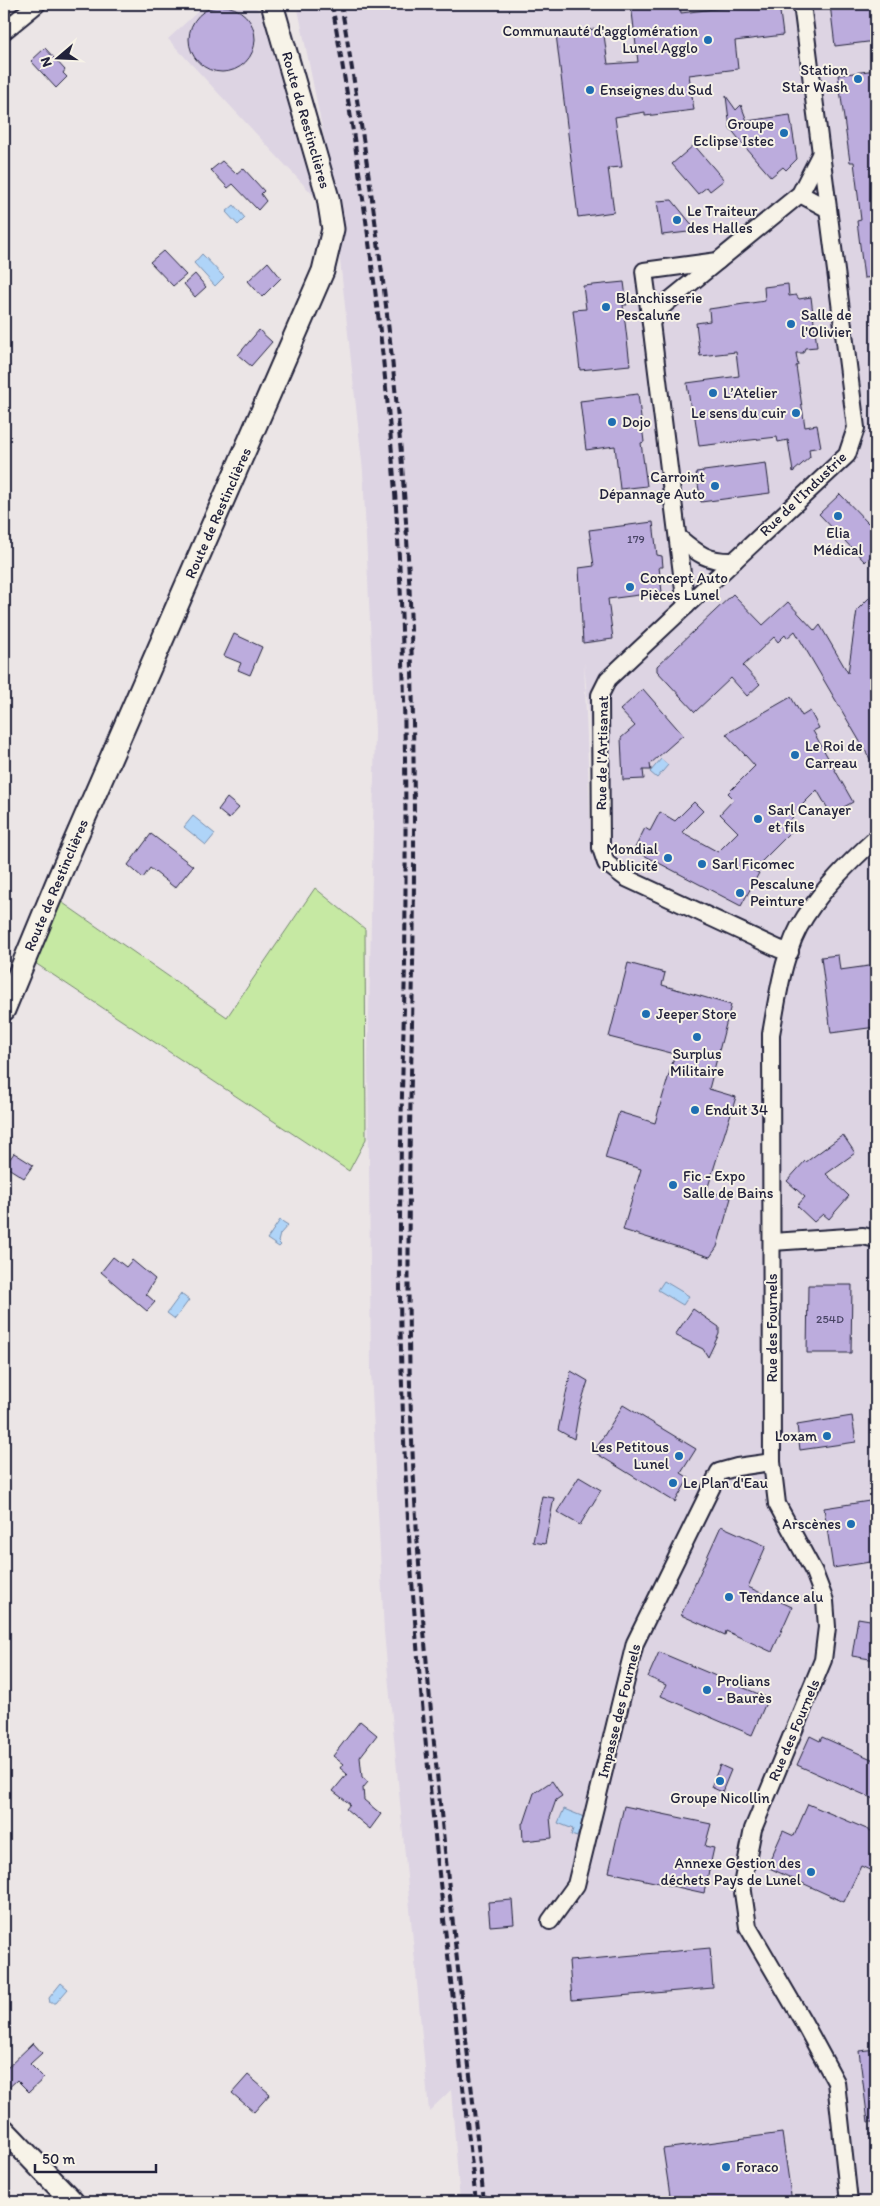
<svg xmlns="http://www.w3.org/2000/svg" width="880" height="2206" font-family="Itim,sans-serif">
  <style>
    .built { fill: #ddd4e3; fill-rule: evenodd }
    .green { fill: #c6e9a3; stroke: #74866f }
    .water { fill: #afd4f8; stroke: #778dac }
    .building { fill: #bcacdd; stroke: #22223b }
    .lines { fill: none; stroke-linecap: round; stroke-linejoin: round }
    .minor-casing { stroke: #22223b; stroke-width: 20 }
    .tertiary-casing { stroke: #22223b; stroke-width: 25 }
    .minor { stroke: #f7f3e8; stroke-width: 16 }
    .tertiary { stroke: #f7f3e8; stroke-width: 21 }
    .rail { stroke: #22223b; stroke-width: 4; stroke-dasharray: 8 4; stroke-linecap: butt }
    .poi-dot { fill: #1f6fb2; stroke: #f7f3e8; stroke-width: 2 }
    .labels { text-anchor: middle; stroke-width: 4; stroke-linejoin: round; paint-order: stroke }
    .number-label { font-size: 12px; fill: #484464 }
    .poi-label { font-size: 15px; fill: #22223b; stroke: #f7f3e8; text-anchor: start }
    .street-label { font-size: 15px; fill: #22223b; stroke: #f7f3e8 }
  </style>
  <rect width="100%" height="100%" fill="#ebe5e6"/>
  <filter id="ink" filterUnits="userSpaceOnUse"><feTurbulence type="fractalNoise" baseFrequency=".02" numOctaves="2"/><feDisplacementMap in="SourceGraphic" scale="10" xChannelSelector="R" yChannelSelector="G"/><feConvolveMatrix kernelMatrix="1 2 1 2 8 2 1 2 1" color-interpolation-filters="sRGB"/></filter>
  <g filter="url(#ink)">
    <g class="built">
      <path d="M206 4H253L262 15 315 197 168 39Z"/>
      <path d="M297 4H876V2202H460L451 2090 429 2111 384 1632 371 1371 368 1061 375 731 363 471 340 260V217ZM584 662 593 767 591 841Z"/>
    </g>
    <path class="green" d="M315 888 365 929 366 1139 349 1171 32 961 60 901 227 1017Z"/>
    <g class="water">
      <path d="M234 205 245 218 238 225 226 212Z"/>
      <path d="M202 254 224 277 215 286 194 263Z"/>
      <path d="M661 759 668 765 657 778 650 772Z"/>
      <path d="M193 816 215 834 206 845 184 827Z"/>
      <path d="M280 1220 288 1225 280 1234 278 1242 281 1245 279 1247 267 1239Z"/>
      <path d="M664 1281 689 1296 683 1305 658 1290Z"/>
      <path d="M181 1294 189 1300 175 1319 167 1313Z"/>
      <path d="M564 1809 584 1817 577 1837 571 1835 573 1829 558 1823Z"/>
      <path d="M61 1983 68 1989 56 2003H50L49 1998Z"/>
    </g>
    <g class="building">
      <path d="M631 4H680L681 13 731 7V4H779L783 35 735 41 738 69 689 75 694 110 645 116V112L615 117 622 167 608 168 614 212 578 217 556 34 603 28 608 64 638 62Z"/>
      <path d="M830 4H876V41L835 46Z"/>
      <circle cx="222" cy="39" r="33"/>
      <path d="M45 48 65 70 63 73 67 77 56 88 31 61Z"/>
      <path d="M876 70V277L864 278 857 221 861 220 854 162H850L838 75Z"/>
      <path d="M726 96 736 110 741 105 747 121 790 115 797 159 786 170 783 167 771 177 751 154 730 128Z"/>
      <path d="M694 145 724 180 710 191 707 187 698 194 672 164Z"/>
      <path d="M222 161 236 174 243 168 264 191 261 194 266 201 258 210 233 184 228 188 211 170Z"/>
      <path d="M672 200 697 231 662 235 657 201Z"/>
      <path d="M163 251 186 275 173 286 150 262Z"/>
      <path d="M268 262 281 278 262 297 248 281Z"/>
      <path d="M195 274 206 287 195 297 184 284Z"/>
      <path d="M624 282 627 305H623L630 365 580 370 573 310 586 309 583 286Z"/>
      <path d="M788 284 789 296 796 295 799 299 811 297 817 347 805 348 803 353H796L798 365 796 366 805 427 817 425 821 447 809 449 810 457 793 472 788 440 778 442 777 437 699 446 694 411H691L687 383 739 376 736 352 700 356 696 323 710 321 709 309 765 301 764 287Z"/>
      <path d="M259 330 272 342 251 366 238 355Z"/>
      <path d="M638 394 644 442 641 443 647 486 620 489 615 446 586 450 580 401Z"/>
      <path d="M766 463 770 493 701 502 696 472Z"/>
      <path d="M840 494 868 523 876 515V551L865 562 819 514Z"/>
      <path d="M653 522 657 555 662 556 663 567H659L662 592 608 599 613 639 583 643 579 568 594 566 589 530Z"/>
      <path d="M876 591V769L795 631 787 638 785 635 778 642 774 637 743 666 760 684 747 696 731 678 695 712 657 671V666L733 594 763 625 788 602 815 631 820 625 848 673 857 610Z"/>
      <path d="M234 634 262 647 250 675 238 670 241 663 224 656Z"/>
      <path d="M643 689 683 735 650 764 651 770H643L644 779 623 780 621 738 635 726 620 710Z"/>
      <path d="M791 697 802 716 810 711 819 728 813 731 853 802 831 814 817 790 792 815 793 817 788 822 794 829 753 870 759 873 741 906 634 850 645 828 650 831 660 812 675 821 694 802 703 811 682 832 718 852 738 832 720 814 734 799 728 793 755 766 726 734Z"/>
      <path d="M227 798 239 808 229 819 218 810Z"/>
      <path d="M151 834 193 866 175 888 150 868 143 878 128 865Z"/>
      <path d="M838 955 840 970 876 965V1027L831 1033 821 957Z"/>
      <path d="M628 963 665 973 662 985 731 1005 709 1089 736 1097 707 1190 731 1198 717 1247 710 1257 623 1230 641 1169 605 1158 619 1112 655 1123 675 1054 609 1037Z"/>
      <path d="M843 1135 855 1153 826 1174 849 1196 829 1219 823 1214 814 1222 797 1206 805 1197 787 1181 805 1161 806 1162Z"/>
      <path d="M14 1153 33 1165 24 1178 5 1166Z"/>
      <path d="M113 1257 126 1267 132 1260 155 1279 146 1294 155 1302 147 1311 101 1272Z"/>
      <path d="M808 1285H852L851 1353H807Z"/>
      <path d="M693 1309 719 1327V1334L708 1357 703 1349 675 1335Z"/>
      <path d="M571 1371 588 1381 579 1409 574 1439 558 1430Z"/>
      <path d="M623 1405 696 1449 681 1473 689 1478 675 1502 594 1452Z"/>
      <path d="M852 1416 856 1442 800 1450 797 1425Z"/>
      <path d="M579 1477 601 1490 580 1525 557 1512Z"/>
      <path d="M542 1496 554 1498 545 1544 533 1542Z"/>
      <path d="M876 1500V1561L833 1568 824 1508Z"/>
      <path d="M721 1526 766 1546 748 1587 792 1607 772 1652 726 1631 725 1635 681 1615Z"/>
      <path d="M858 1618 876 1621V1660L852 1656Z"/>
      <path d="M659 1652 768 1698 752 1735 661 1696 666 1685 648 1677Z"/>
      <path d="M360 1721 377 1735 360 1757 362 1777 368 1782 363 1788 364 1800 381 1814 370 1829 346 1809 350 1804 333 1791 347 1774 340 1768 343 1764 333 1756Z"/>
      <path d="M810 1736 820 1741 822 1737 876 1761V1800L797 1765Z"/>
      <path d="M720 1765 731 1770 722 1792 711 1787Z"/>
      <path d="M552 1781 562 1796 556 1800 550 1817 552 1838 523 1841 522 1823H524L534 1793Z"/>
      <path d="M808 1804 876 1833V1873L861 1866 844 1902 767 1867 783 1831 794 1836Z"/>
      <path d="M624 1806 711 1824 705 1846 714 1848 704 1893 609 1872Z"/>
      <path d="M512 1900 514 1924 490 1926 488 1902Z"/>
      <path d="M710 1948 713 1988 572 2000 569 1961Z"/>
      <path d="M33 2043 42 2053 30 2064 44 2078 29 2092 17 2080 4 2092V2071Z"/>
      <path d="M876 2049V2122H868L859 2051Z"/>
      <path d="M248 2075 270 2094 254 2112 232 2093Z"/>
      <path d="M782 2133 792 2202H671L663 2149Z"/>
    </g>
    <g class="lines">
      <defs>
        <g id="minor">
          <path d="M4 31 37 4"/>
          <path d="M800 194 828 209"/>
          <path d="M651 323 644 271 718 261"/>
          <path d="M678 537C697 553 707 562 734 561"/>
          <path d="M686 606 651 323 659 309 800 194 821 153"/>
          <path d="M790 952 779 949 626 878 606 863 601 848 600 695 608 679 847 455 856 428 802 4"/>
          <path d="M772 1242 863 1236 876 1239"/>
          <path d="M550 1921 576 1885 635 1643 719 1472 737 1467 772 1462"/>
          <path d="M849 2202 836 2082 804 2023 748 1927 742 1885 753 1829 823 1660 827 1627 825 1601 814 1572 777 1504 772 1462 771 1034C778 996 783 950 805 917 824 887 850 862 876 838"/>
        </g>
        <g id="tertiary">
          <path d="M4 1010 59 877 323 271 333 229 328 198 272 4"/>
          <path d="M4 2130 73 2202"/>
        </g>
      </defs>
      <use href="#minor" class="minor-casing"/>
      <use href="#tertiary" class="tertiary-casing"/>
      <use href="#minor" class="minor"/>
      <use href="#tertiary" class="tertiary"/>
      <g class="rail">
        <path d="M332 4C368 211 396 421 402 631 406 742 406 853 405 964 402 1104 397 1245 402 1385 410 1659 446 1931 476 2202"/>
        <path d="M341 4C377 211 405 421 411 631 414 742 415 853 413 964 411 1104 406 1245 410 1385 418 1659 455 1931 484 2202"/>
      </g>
    </g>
  </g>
  <g class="poi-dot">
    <circle cx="708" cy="40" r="5"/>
    <circle cx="858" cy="79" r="5"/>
    <circle cx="590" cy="90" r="5"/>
    <circle cx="784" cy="133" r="5"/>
    <circle cx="677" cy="220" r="5"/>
    <circle cx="606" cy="307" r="5"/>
    <circle cx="791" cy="324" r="5"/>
    <circle cx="713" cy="393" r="5"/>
    <circle cx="796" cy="413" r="5"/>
    <circle cx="612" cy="422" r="5"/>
    <circle cx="715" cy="486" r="5"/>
    <circle cx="838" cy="516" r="5"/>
    <circle cx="630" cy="587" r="5"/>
    <circle cx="795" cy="755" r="5"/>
    <circle cx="758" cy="819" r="5"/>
    <circle cx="668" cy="858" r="5"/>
    <circle cx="702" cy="864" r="5"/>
    <circle cx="740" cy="893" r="5"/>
    <circle cx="646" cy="1014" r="5"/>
    <circle cx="697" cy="1037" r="5"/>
    <circle cx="695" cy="1110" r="5"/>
    <circle cx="673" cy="1185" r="5"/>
    <circle cx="827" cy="1436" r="5"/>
    <circle cx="679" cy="1456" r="5"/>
    <circle cx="673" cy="1483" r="5"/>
    <circle cx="851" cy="1524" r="5"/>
    <circle cx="729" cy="1597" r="5"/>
    <circle cx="707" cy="1690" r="5"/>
    <circle cx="720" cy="1781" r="5"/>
    <circle cx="811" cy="1872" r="5"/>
    <circle cx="726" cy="2167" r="5"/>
  </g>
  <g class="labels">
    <g class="number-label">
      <text x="636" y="543">179</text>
      <text x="830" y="1323">254D</text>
    </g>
    <g class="poi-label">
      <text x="698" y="36" text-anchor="end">Communauté d'agglomération<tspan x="698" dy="17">Lunel Agglo</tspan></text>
      <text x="848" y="75" text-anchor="end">Station<tspan x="848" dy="17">Star Wash</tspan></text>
      <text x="600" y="95">Enseignes du Sud</text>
      <text x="774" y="129" text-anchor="end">Groupe<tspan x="774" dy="17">Eclipse Istec</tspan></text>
      <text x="687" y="216">Le Traiteur<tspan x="687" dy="17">des Halles</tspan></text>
      <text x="616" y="303">Blanchisserie<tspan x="616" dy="17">Pescalune</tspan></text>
      <text x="801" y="320">Salle de<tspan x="801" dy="17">l'Olivier</tspan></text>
      <text x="723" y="398">L’Atelier</text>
      <text x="786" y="418" text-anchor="end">Le sens du cuir</text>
      <text x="622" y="427">Dojo</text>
      <text x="705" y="482" text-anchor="end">Carroint<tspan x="705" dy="17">Dépannage Auto</tspan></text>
      <text x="838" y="538" text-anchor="middle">Elia<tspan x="838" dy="17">Médical</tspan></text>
      <text x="640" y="583">Concept Auto<tspan x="640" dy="17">Pièces Lunel</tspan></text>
      <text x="805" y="751">Le Roi de<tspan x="805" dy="17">Carreau</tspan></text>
      <text x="768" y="815">Sarl Canayer<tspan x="768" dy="17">et fils</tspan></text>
      <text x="658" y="854" text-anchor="end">Mondial<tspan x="658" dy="17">Publicité</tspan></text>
      <text x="712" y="869">Sarl Ficomec</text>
      <text x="750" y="889">Pescalune<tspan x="750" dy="17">Peinture</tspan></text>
      <text x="656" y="1019">Jeeper Store</text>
      <text x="697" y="1059" text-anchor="middle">Surplus<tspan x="697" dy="17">Militaire</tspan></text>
      <text x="705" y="1115">Enduit 34</text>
      <text x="683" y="1181">Fic - Expo<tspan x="683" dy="17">Salle de Bains</tspan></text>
      <text x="817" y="1441" text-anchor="end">Loxam</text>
      <text x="669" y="1452" text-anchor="end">Les Petitous<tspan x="669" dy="17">Lunel</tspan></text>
      <text x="683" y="1488">Le Plan d'Eau</text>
      <text x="841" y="1529" text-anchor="end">Arscènes</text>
      <text x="739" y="1602">Tendance alu</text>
      <text x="717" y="1686">Prolians<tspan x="717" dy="17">- Baurès</tspan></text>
      <text x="720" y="1803" text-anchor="middle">Groupe Nicollin</text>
      <text x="801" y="1868" text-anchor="end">Annexe Gestion des<tspan x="801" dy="17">déchets Pays de Lunel</tspan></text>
      <text x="736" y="2172">Foraco</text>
    </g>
    <g class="street-label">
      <text transform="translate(306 120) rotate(74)" y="5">Route de Restinclières</text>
      <text transform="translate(803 494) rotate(-44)" y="5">Rue de l'Industrie</text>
      <text transform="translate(218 513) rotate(-66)" y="5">Route de Restinclières</text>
      <text transform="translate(602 753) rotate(-89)" y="5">Rue de l'Artisanat</text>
      <text transform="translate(56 885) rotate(-67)" y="5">Route de Restinclières</text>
      <text transform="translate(772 1328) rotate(-90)" y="5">Rue des Fournels</text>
      <text transform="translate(619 1711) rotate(-76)" y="5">Impasse des Fournels</text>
      <text transform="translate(794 1730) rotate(-67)" y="5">Rue des Fournels</text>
    </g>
  </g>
  <rect width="880" height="2206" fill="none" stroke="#f7f3e8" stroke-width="20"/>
  <rect x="10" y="10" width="860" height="2186" fill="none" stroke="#22223b" stroke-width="2" filter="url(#ink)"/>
  <g transform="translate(58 58) rotate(251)" stroke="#f7f3e8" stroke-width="4" paint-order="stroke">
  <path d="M0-4L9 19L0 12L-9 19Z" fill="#22223b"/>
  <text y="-8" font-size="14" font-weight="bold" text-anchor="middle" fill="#22223b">N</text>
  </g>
  <path d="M35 2164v8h121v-8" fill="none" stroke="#22223b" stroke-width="2.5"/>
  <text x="42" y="2164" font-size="15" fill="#22223b" stroke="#f7f3e8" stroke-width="4" paint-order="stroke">50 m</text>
</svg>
